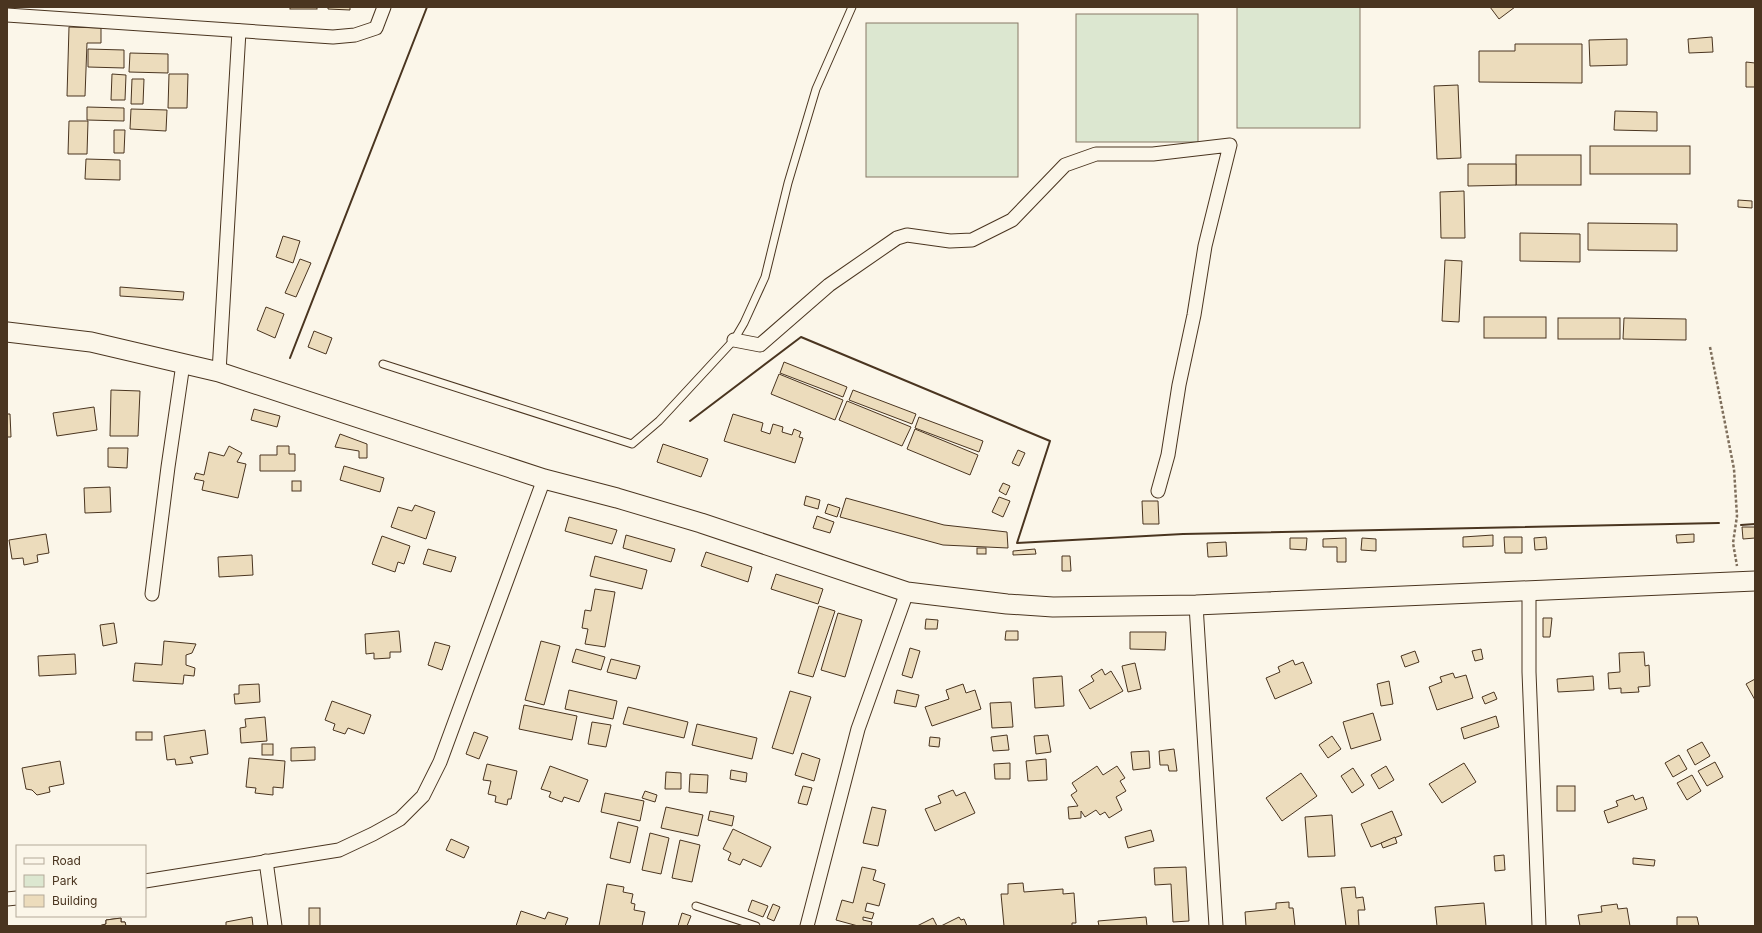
<svg xmlns="http://www.w3.org/2000/svg" width="1762" height="933" font-family="Inter,sans-serif">
  <style>
    .green { fill: #dce7d0; stroke: #887966 }
    .building { fill: #ecdcbc; stroke: #4a3520 }
    .lines { fill: none; stroke-linecap: round; stroke-linejoin: round }
    .lane-casing { stroke: #4a3520; stroke-width: 9 }
    .street-casing { stroke: #4a3520; stroke-width: 15 }
    .secondary-casing { stroke: #4a3520; stroke-width: 21 }
    .path { stroke: #7f6f5c; stroke-width: 2.5; stroke-dasharray: 3 2; stroke-linecap: butt }
    .lane { stroke: #fbf6e9; stroke-width: 7 }
    .street { stroke: #fbf6e9; stroke-width: 13 }
    .secondary { stroke: #fbf6e9; stroke-width: 19 }
    .wall { stroke: #4a3520; stroke-width: 2 }
  </style>
  <rect width="100%" height="100%" fill="#fbf6e9"/>
  <g class="green">
    <rect x="1237" y="7" width="123" height="121"/>
    <rect x="1076" y="14" width="122" height="128"/>
    <rect x="866" y="23" width="152" height="154"/>
  </g>
  <g class="building">
    <rect x="290" y="7" width="27" height="2"/>
    <path d="M328 7H350V10L328 9Z"/>
    <path d="M1490 7H1515L1499 19Z"/>
    <path d="M69 27 101 28V43H87L85 96H67Z"/>
    <path d="M1712 37 1713 52 1689 53 1688 39Z"/>
    <path d="M1627 39V65L1590 66 1589 40Z"/>
    <path d="M1515 44H1582V83L1479 82V51H1515Z"/>
    <path d="M88 49 124 50V68L88 67Z"/>
    <path d="M130 53 168 54V73L129 72Z"/>
    <path d="M1746 62 1755 63V87H1746Z"/>
    <path d="M112 74 126 75 125 100H111Z"/>
    <path d="M169 74H188L187 108H168Z"/>
    <path d="M132 79H144L143 104H131Z"/>
    <path d="M1458 85 1461 158 1437 159 1434 86Z"/>
    <path d="M87 107 124 108V121L87 120Z"/>
    <path d="M131 109 167 110 166 131 130 129Z"/>
    <path d="M1615 111 1657 112V131L1614 130Z"/>
    <path d="M69 121H88L87 154H68Z"/>
    <path d="M114 130H125L124 153H114Z"/>
    <rect x="1590" y="146" width="100" height="28"/>
    <rect x="1516" y="155" width="65" height="30"/>
    <path d="M86 159 120 160V180L85 179Z"/>
    <path d="M1468 164H1516V185L1468 186Z"/>
    <path d="M1464 191 1465 238H1441L1440 192Z"/>
    <path d="M1738 200 1752 201V208L1738 207Z"/>
    <path d="M1588 223 1677 224V251L1588 250Z"/>
    <path d="M1520 233 1580 234V262L1520 261Z"/>
    <path d="M283 236 300 241 293 263 276 257Z"/>
    <path d="M300 259 311 263 296 297 285 293Z"/>
    <path d="M1445 260 1462 261 1459 322 1442 321Z"/>
    <path d="M120 287 184 292 183 300 120 296Z"/>
    <path d="M266 307 284 314 275 338 257 330Z"/>
    <rect x="1484" y="317" width="62" height="21"/>
    <rect x="1558" y="318" width="62" height="21"/>
    <path d="M1624 318 1686 319V340L1623 339Z"/>
    <path d="M314 331 332 338 326 354 308 347Z"/>
    <path d="M784 362 847 387 843 397 780 373Z"/>
    <path d="M779 374 843 400 835 420 771 394Z"/>
    <path d="M111 390 140 391 138 436H110Z"/>
    <path d="M853 390 916 414 912 424 849 400Z"/>
    <path d="M847 401 911 427 902 446 839 420Z"/>
    <path d="M94 407 97 430 57 436 53 413Z"/>
    <path d="M254 409 280 416 277 427 251 420Z"/>
    <path d="M7 414H10L11 437H7Z"/>
    <path d="M733 414 763 423 761 431 770 434 773 424 783 427 782 432 792 435 794 429 801 432 799 437 803 438 795 463 724 441Z"/>
    <path d="M919 417 983 441 979 452 915 428Z"/>
    <path d="M915 429 978 455 970 475 907 449Z"/>
    <path d="M340 434 367 444V458H359V451L335 447Z"/>
    <path d="M663 444 708 459 701 477 657 462Z"/>
    <path d="M229 446 242 453 237 462 246 464 238 498 202 490 204 481 194 479 196 473 204 475 209 452 224 456Z"/>
    <path d="M277 446H289V454H295V471H260V455H277Z"/>
    <path d="M108 448H128L127 468 108 467Z"/>
    <path d="M1018 450 1025 453 1019 466 1012 463Z"/>
    <path d="M344 466 384 478 380 492 340 480Z"/>
    <rect x="292" y="481" width="9" height="10"/>
    <path d="M1003 483 1010 486 1006 495 999 491Z"/>
    <path d="M110 487 111 512 85 513 84 488Z"/>
    <path d="M806 496 820 500 818 509 804 505Z"/>
    <path d="M999 497 1010 501 1003 517 992 512Z"/>
    <path d="M846 498 944 525 1007 532 1008 548 943 545 840 517Z"/>
    <path d="M1142 501H1158L1159 524H1143Z"/>
    <path d="M828 504 840 508 837 517 825 513Z"/>
    <path d="M415 505 435 512 426 539 391 527 398 507 412 511Z"/>
    <path d="M817 516 834 522 830 533 813 528Z"/>
    <path d="M569 517 617 530 612 544 565 531Z"/>
    <path d="M1742 527H1755V538L1743 539Z"/>
    <path d="M46 534 49 553 37 555 38 562 24 565 23 558 12 559 9 540Z"/>
    <path d="M1694 534V542L1677 543 1676 535Z"/>
    <path d="M626 535 675 549 671 562 623 548Z"/>
    <path d="M1493 535V546L1463 547V537Z"/>
    <path d="M382 536 410 546 404 564 398 562 395 572 372 564Z"/>
    <path d="M1504 537H1522V553H1505Z"/>
    <path d="M1546 537 1547 549 1535 550 1534 538Z"/>
    <path d="M1290 538H1307L1306 550 1290 549Z"/>
    <path d="M1346 538V562H1337V547H1323V539Z"/>
    <path d="M1362 538 1376 539V551L1361 550Z"/>
    <path d="M1226 542 1227 556 1208 557 1207 543Z"/>
    <rect x="977" y="548" width="9" height="6"/>
    <path d="M428 549 456 557 451 572 423 564Z"/>
    <path d="M1035 549 1036 554 1013 555V551Z"/>
    <path d="M706 552 752 567 748 582 701 566Z"/>
    <path d="M252 555 253 575 219 577 218 557Z"/>
    <path d="M595 556 647 570 642 589 590 576Z"/>
    <path d="M1062 556H1070L1071 571H1062Z"/>
    <path d="M776 574 823 589 818 604 771 589Z"/>
    <path d="M595 589 615 592 605 647 585 644 588 629 582 628 585 610 591 611Z"/>
    <path d="M819 606 835 611 813 677 798 673Z"/>
    <path d="M838 613 862 620 845 677 821 670Z"/>
    <path d="M1543 618H1552L1550 637H1543Z"/>
    <path d="M926 619 938 620 937 629H925Z"/>
    <path d="M114 623 117 643 103 646 100 625Z"/>
    <path d="M399 631 401 652H390V658L374 659V653L366 654 365 634Z"/>
    <path d="M1006 631H1018V640H1005Z"/>
    <path d="M1130 632H1166L1165 650 1130 649Z"/>
    <path d="M164 641 196 644 192 653 186 655V665L195 668 194 676 184 675 183 684 133 681 135 663 162 665Z"/>
    <path d="M541 641 560 646 544 705 525 700Z"/>
    <path d="M435 642 450 646 442 670 428 665Z"/>
    <path d="M910 648 920 651 912 678 902 675Z"/>
    <path d="M576 649 605 657 601 670 572 662Z"/>
    <path d="M1481 649 1483 659 1475 661 1472 651Z"/>
    <path d="M1415 651 1419 662 1405 667 1401 656Z"/>
    <path d="M1644 652 1645 666 1649 665 1650 686 1638 687 1639 692 1621 693V688L1609 689 1608 673 1620 672 1619 653Z"/>
    <path d="M75 654 76 674 39 676 38 656Z"/>
    <path d="M611 659 640 666 636 679 607 672Z"/>
    <path d="M1293 660 1295 665 1303 662 1312 683 1275 699 1266 678 1280 672 1278 667Z"/>
    <path d="M1135 663 1141 689 1128 692 1122 666Z"/>
    <path d="M1102 669 1105 675 1111 671 1123 691 1090 709 1079 690 1094 681 1091 676Z"/>
    <path d="M1453 673 1455 678 1466 675 1473 698 1437 710 1429 687 1442 682 1440 677Z"/>
    <path d="M1062 676 1064 706 1035 708 1033 678Z"/>
    <path d="M1593 676 1594 690 1558 692 1557 679Z"/>
    <path d="M1755 679V700L1746 684Z"/>
    <path d="M1389 681 1393 704 1381 706 1377 684Z"/>
    <path d="M259 684 260 702 235 704 234 694H239V685Z"/>
    <path d="M963 684 966 693 975 690 981 709 932 726 925 707 949 699 946 690Z"/>
    <path d="M569 690 617 701 613 719 565 709Z"/>
    <path d="M897 690 919 695 916 707 894 703Z"/>
    <path d="M790 691 811 697 793 754 772 748Z"/>
    <path d="M1494 692 1497 699 1485 704 1482 697Z"/>
    <path d="M332 701 371 715 364 734 348 728 345 734 333 730 335 724 325 720Z"/>
    <path d="M1011 702 1013 727 992 728 990 703Z"/>
    <path d="M524 705 577 716 572 740 519 729Z"/>
    <path d="M628 707 688 722 684 738 623 724Z"/>
    <path d="M1373 713 1381 740 1351 749 1343 722Z"/>
    <path d="M1496 716 1499 727 1464 739 1461 728Z"/>
    <path d="M265 717 267 741 241 743 240 728 246 727 245 719Z"/>
    <path d="M592 722 611 725 606 747 588 744Z"/>
    <path d="M697 724 757 738 752 759 692 745Z"/>
    <path d="M205 730 208 754 190 757 193 763 176 765 175 759 167 760 164 736Z"/>
    <rect x="136" y="732" width="16" height="8"/>
    <path d="M474 732 488 737 479 759 466 754Z"/>
    <path d="M1007 735 1009 750 993 751 991 737Z"/>
    <path d="M1048 735 1051 752 1036 754 1034 736Z"/>
    <path d="M1332 736 1341 749 1328 758 1319 745Z"/>
    <path d="M930 737 940 738 939 747 929 746Z"/>
    <path d="M1702 742 1710 756 1695 765 1687 750Z"/>
    <rect x="262" y="744" width="11" height="11"/>
    <path d="M315 747V760L291 761V748Z"/>
    <path d="M1174 749 1177 771H1169L1168 765H1160L1159 751Z"/>
    <path d="M1149 751 1150 768 1133 770 1131 752Z"/>
    <path d="M802 753 820 759 814 781 795 775Z"/>
    <path d="M1679 755 1687 769 1673 777 1665 763Z"/>
    <path d="M249 758 285 761 283 788 273 787V795L255 793 256 788 246 787Z"/>
    <path d="M1046 759 1047 780 1028 781 1026 761Z"/>
    <path d="M60 761 64 784 49 787 50 792 37 795 32 790 26 789 22 768Z"/>
    <path d="M1715 762 1723 777 1707 786 1698 771Z"/>
    <path d="M1010 763V779H995L994 764Z"/>
    <path d="M1464 763 1476 782 1442 803 1429 784Z"/>
    <path d="M487 764 517 771 511 799H508L507 805 495 802 496 796 488 794 491 781 483 780Z"/>
    <path d="M550 766 588 780 579 802 564 797 562 802 549 797 551 792 541 789Z"/>
    <path d="M1097 766 1103 775 1117 766 1125 778 1120 781 1126 791 1116 797 1122 810 1109 818 1105 812 1100 815 1096 810 1085 817 1081 811V818L1069 819 1068 807 1078 806 1071 795 1077 791 1072 783Z"/>
    <path d="M1386 766 1394 780 1379 789 1371 775Z"/>
    <path d="M1353 768 1364 785 1352 793 1341 776Z"/>
    <path d="M731 770 747 773 746 782 730 779Z"/>
    <path d="M666 772 681 773V789H665Z"/>
    <path d="M1301 773 1317 796 1282 821 1266 798Z"/>
    <path d="M690 774 708 775 707 793 689 792Z"/>
    <path d="M1692 775 1701 791 1687 800 1677 783Z"/>
    <path d="M803 786 812 788 807 805 798 803Z"/>
    <rect x="1557" y="786" width="18" height="25"/>
    <path d="M953 790 956 796 965 792 975 813 935 831 925 809 941 803 938 796Z"/>
    <path d="M645 791 657 795 655 802 642 798Z"/>
    <path d="M605 793 644 801 640 821 601 812Z"/>
    <path d="M1633 795 1635 800 1643 797 1647 809 1608 823 1604 811 1618 806 1616 801Z"/>
    <path d="M666 807 703 815 698 836 661 828Z"/>
    <path d="M872 807 886 810 878 846 863 843Z"/>
    <path d="M710 811 734 816 732 826 708 820Z"/>
    <path d="M1392 811 1402 835 1371 847 1361 824Z"/>
    <path d="M1332 815 1335 856 1308 857 1305 817Z"/>
    <path d="M618 822 638 827 630 863 610 858Z"/>
    <path d="M733 829 771 847 761 867 743 859 740 865 728 860 731 853 723 849Z"/>
    <path d="M1151 830 1154 841 1128 848 1125 837Z"/>
    <path d="M650 833 669 838 661 874 642 870Z"/>
    <path d="M1395 837 1397 843 1383 848 1381 843Z"/>
    <path d="M451 839 469 847 464 858 446 850Z"/>
    <path d="M680 840 700 845 692 882 672 878Z"/>
    <path d="M1504 855 1505 870 1495 871 1494 856Z"/>
    <path d="M1633 858 1655 860 1654 866 1633 864Z"/>
    <path d="M862 867 876 870 873 880 885 884 879 906 867 903 865 911 874 913 872 919 863 917V920L872 922 871 926H858L836 920 842 900 853 903Z"/>
    <path d="M1186 867 1189 921 1173 922 1171 884 1155 885 1154 868Z"/>
    <path d="M1023 883 1024 892 1063 889V894L1074 893 1076 923H1072V926H1004L1001 894H1008V884Z"/>
    <path d="M607 884 624 887 623 892 633 894 631 903 635 904 634 910 645 912 642 926H599Z"/>
    <path d="M1355 887 1356 898 1363 897 1365 910H1358L1359 926H1346L1341 888Z"/>
    <path d="M752 900 768 906 763 917 748 911Z"/>
    <path d="M1289 902V908H1293L1295 926H1246L1245 912 1276 909V903Z"/>
    <path d="M1484 903 1486 926H1437L1435 907Z"/>
    <path d="M773 904 780 907 774 921 767 918Z"/>
    <path d="M1617 904 1618 909 1627 908 1630 926H1580L1578 915 1602 912 1601 906Z"/>
    <rect x="309" y="908" width="11" height="18"/>
    <path d="M521 911 545 919 548 912 568 918 565 926H516Z"/>
    <path d="M682 913 691 916 687 926H678Z"/>
    <path d="M252 917 253 926H226V922Z"/>
    <path d="M959 917 961 920 964 919 967 926H941Z"/>
    <path d="M1146 917 1147 926H1099L1098 921Z"/>
    <path d="M1677 917H1697L1699 926H1677Z"/>
    <path d="M121 918V922H125L126 926H99L106 924V920Z"/>
    <path d="M121 918V922H125L126 926H99L106 924V920Z"/>
    <path d="M933 918 937 926H917Z"/>
  </g>
  <g class="lines">
    <defs>
      <g id="lane">
        <path d="M383 364 632 444 659 421 734 340 744 323 765 277 788 183 816 89 852 7"/>
        <path d="M696 906 756 926"/>
      </g>
      <g id="street">
        <path d="M7 15 333 37 355 35 376 28 384 7"/>
        <path d="M734 340 760 345 829 285 897 238 907 235 950 241 972 240 1012 220 1065 165 1096 154H1153L1230 145 1205 246 1194 315 1179 385 1168 455 1158 491"/>
        <path d="M219 372 239 31"/>
        <path d="M1529 589V672L1539 926"/>
        <path d="M152 594 168 467 183 364"/>
        <path d="M1196 605 1216 926"/>
        <path d="M266 861 275 926"/>
        <path d="M145 881 339 850 373 834 400 819 423 796 440 762 544 479"/>
        <path d="M7 899 17 898"/>
        <path d="M807 926 858 729 907 592"/>
      </g>
      <path id="secondary" d="M7 332 91 342 219 372 544 479 617 498 701 523 907 592 1007 604 1053 607 1196 605 1755 581"/>
    </defs>
    <use href="#lane" class="lane-casing"/>
    <use href="#street" class="street-casing"/>
    <use href="#secondary" class="secondary-casing"/>
    <path class="path" d="M1710 347 1734 469 1737 516 1733 543 1737 566"/>
    <use href="#lane" class="lane"/>
    <use href="#street" class="street"/>
    <use href="#secondary" class="secondary"/>
    <g class="wall">
      <path d="M290 358 427 7"/>
      <path d="M690 421 801 337 1050 441 1017 543 1183 534 1719 523"/>
      <path d="M1741 525 1755 524"/>
    </g>
  </g>
  <rect width="1762" height="933" fill="none" stroke="#4a3520" stroke-width="16"/>
  <rect x="16" y="845" width="130" height="72" fill="#fbf6e9" stroke="#b4a999"/>
  <rect x="24" y="858" width="20" height="6" fill="#fbf6e9" stroke="#b4a999"/>
  <text x="52" y="865" font-size="12" fill="#4a3520">Road</text>
  <rect x="24" y="875" width="20" height="12" fill="#dce7d0" stroke="#b4a999"/>
  <text x="52" y="885" font-size="12" fill="#4a3520">Park</text>
  <rect x="24" y="895" width="20" height="12" fill="#ecdcbc" stroke="#b4a999"/>
  <text x="52" y="905" font-size="12" fill="#4a3520">Building</text>
</svg>
